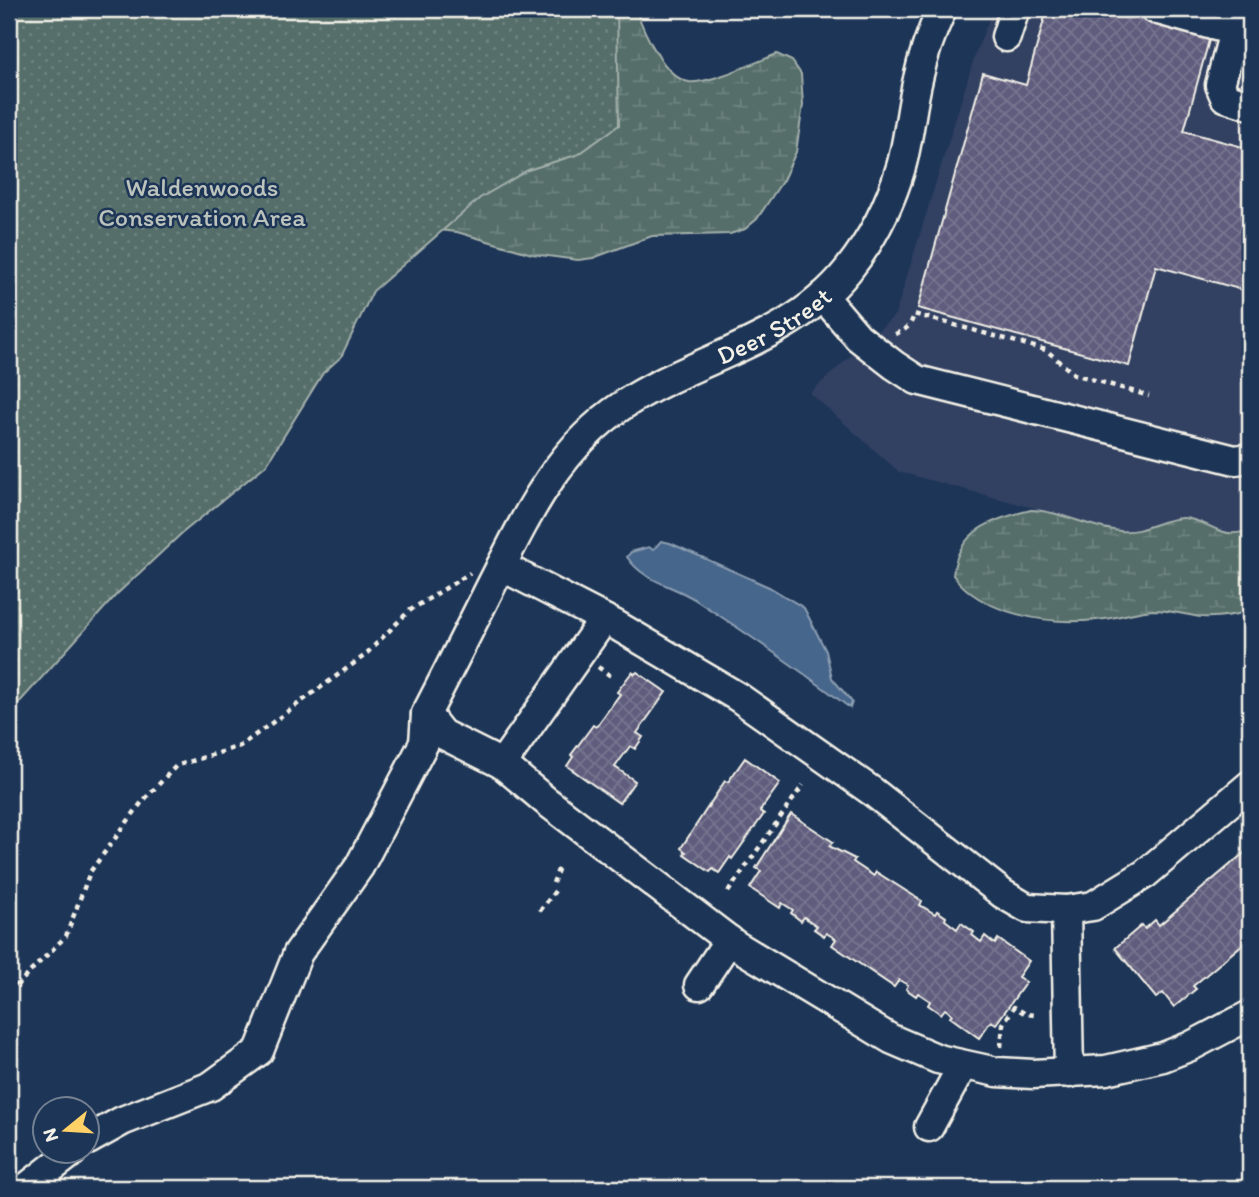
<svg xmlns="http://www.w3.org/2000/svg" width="1259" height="1197" font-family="Itim,sans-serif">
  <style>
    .built { fill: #304162 }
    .wetland { fill: url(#wetland-marsh); stroke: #a4b0aa; stroke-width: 2 }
    .park { fill: url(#park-dots); stroke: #a4b0aa; stroke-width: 2 }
    .water { fill: #47668c; stroke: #8c9eb1; stroke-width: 2 }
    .building { fill: url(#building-cross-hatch); stroke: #f4f1e8; stroke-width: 2 }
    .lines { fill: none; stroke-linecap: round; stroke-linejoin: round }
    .minor-casing { stroke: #f4f1e8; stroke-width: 33 }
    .path { stroke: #f4f1e8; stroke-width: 4.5; stroke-dasharray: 5 5; stroke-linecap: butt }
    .minor { stroke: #1d3557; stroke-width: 28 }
    .labels { text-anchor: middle; stroke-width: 5; stroke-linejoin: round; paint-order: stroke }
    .park-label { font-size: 26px; fill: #bcc3bc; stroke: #1d3557 }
    .street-label { font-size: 26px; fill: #f4f1e8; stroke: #1d3557 }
  </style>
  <defs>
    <pattern id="wetland-marsh" width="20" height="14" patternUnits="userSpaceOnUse" patternTransform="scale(1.75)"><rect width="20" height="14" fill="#556e6b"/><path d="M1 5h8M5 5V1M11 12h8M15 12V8" fill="none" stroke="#6e8380"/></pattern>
    <pattern id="park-dots" width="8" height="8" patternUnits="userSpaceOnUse" patternTransform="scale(1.75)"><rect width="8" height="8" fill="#556e6b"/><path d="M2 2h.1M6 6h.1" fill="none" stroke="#6e8380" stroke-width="1.8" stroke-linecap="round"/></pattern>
    <pattern id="building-cross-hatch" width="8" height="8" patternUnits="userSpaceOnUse" patternTransform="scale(1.75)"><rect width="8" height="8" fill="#5e5c7d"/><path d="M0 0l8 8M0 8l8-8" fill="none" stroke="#76748f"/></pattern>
  </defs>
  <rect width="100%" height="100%" fill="#1d3557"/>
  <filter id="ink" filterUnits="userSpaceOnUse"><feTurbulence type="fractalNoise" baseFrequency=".0143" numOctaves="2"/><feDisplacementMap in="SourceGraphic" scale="14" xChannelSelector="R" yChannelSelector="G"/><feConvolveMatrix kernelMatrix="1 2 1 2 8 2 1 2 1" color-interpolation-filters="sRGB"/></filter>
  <g filter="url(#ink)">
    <path class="built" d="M993 9H1250V566L899 472 810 393 895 315 976 52Z"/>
    <g class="wetland">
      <path d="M601 9H636C643 30 664 78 689 82 706 85 759 61 777 54L792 61 801 74 803 105 796 152 783 180 757 219 745 229 730 234 652 236 593 258 578 260 532 254 457 232 410 227Z"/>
      <path d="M1031 510C1061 511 1089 528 1120 531 1143 534 1162 518 1183 518 1197 518 1210 528 1224 532 1231 535 1242 532 1250 531V611C1235 615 1218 618 1202 617 1186 615 1170 610 1154 610 1134 611 1116 619 1096 620 1050 625 982 615 953 575 958 530 992 519 1031 510Z"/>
    </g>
    <path class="park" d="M9 9H617L619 125 579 154 528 170 480 198 373 291 341 357 323 373 266 465 181 534 117 594 9 714Z"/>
    <path class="water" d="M661 541 670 543 769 587 804 608 826 651 832 678 852 702 850 708C798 668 748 634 694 599 670 584 644 582 627 557L631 552 649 547 653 550Z"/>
    <g class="building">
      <path d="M1047 9H1125L1211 33 1184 131 1250 149V292L1156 266 1129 366 918 308 983 73 1026 85Z"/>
      <path d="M632 672 635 674 637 672 666 692 637 733 643 737 635 749 630 746 615 767 635 781 619 803 567 766 573 757 571 755 593 725 596 727 620 694 617 692Z"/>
      <path d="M745 758 780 783 760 811 764 814 732 859 730 857 719 873 713 869 710 872 684 854 686 852 681 848 725 781 728 782Z"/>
      <path d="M791 814 833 842 829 846 855 859 853 862 874 876 876 872 922 901 920 905 935 914 937 911 946 917 945 920 957 929 961 923 974 932 972 935 981 942 985 936 995 944 998 939 1029 961 1018 977 1026 982 996 1024 991 1021 979 1038 950 1017 952 1014 945 1009 941 1014 928 1005 930 1001 918 993 916 996 906 989 908 985 899 980 894 987 832 945 836 939 826 933 824 936 814 929 817 926 804 917 801 921 791 913 793 910 782 903 780 908 750 888 761 871 756 868Z"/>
      <path d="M1250 848V938L1193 986 1196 989 1174 1007 1163 993 1156 998 1115 948 1142 925 1145 929 1155 920 1159 925Z"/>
    </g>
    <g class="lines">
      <defs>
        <g id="minor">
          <path d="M1155 9 1234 31 1241 9"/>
          <path d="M1250 36 1234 31 1220 85 1225 97 1250 105"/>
          <path d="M1006 37 1015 9"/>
          <path d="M823 296 858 337 894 365 917 380 1235 460 1250 458"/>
          <path d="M501 566 616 625 738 697 873 792 1003 894 1027 908 1066 910 1093 906 1145 874 1250 785"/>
          <path d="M426 714 442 734 502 764 546 801 734 944 891 1039 938 1059 997 1072 1033 1074 1106 1070 1163 1057 1191 1046 1250 1015"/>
          <path d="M502 764 604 619"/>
          <path d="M1066 910 1069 1073"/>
          <path d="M699 985 729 940"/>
          <path d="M929 1127 963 1065"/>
          <path id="s1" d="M88 1140 122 1121 211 1086 259 1051 298 953 359 867 424 743 426 714C449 670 471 626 493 582 527 515 558 448 623 405 697 356 790 343 848 270 872 240 890 204 901 167 909 138 911 108 918 79 923 55 932 31 942 9"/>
          <path d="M26 1188 72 1152"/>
        </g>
      </defs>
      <use href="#minor" class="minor-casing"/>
      <g class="path">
        <path d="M895 334C906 330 911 326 914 314L1046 350 1074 374 1149 396"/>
        <path d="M598 667 611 676"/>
        <path d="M553 883 559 867"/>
        <path d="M728 892 803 785"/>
        <path d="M540 911 558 887"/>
        <path d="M9 993 66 936 90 872 142 802 176 766 240 746 364 656 409 611 470 573"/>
        <path d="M1001 1047 1003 1024 1014 1007 1026 1014 1034 1015"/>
      </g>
      <use href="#minor" class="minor"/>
    </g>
  </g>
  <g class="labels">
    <g class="park-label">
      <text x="202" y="196">Waldenwoods<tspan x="202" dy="30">Conservation Area</tspan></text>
    </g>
    <g class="street-label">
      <text dy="9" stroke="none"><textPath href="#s1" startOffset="1115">Deer Street</textPath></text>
    </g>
  </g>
  <rect width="1259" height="1197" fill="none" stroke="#1d3557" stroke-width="35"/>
  <rect x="18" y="18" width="1224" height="1162" fill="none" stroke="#f4f1e8" stroke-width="2.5" filter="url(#ink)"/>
  <g transform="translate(66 1130) rotate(252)"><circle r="33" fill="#1d3557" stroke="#738091" stroke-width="2"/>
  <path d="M0-5L12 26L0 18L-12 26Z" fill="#ffd166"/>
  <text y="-10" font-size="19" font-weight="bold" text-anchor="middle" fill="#f4f1e8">N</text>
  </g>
</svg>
